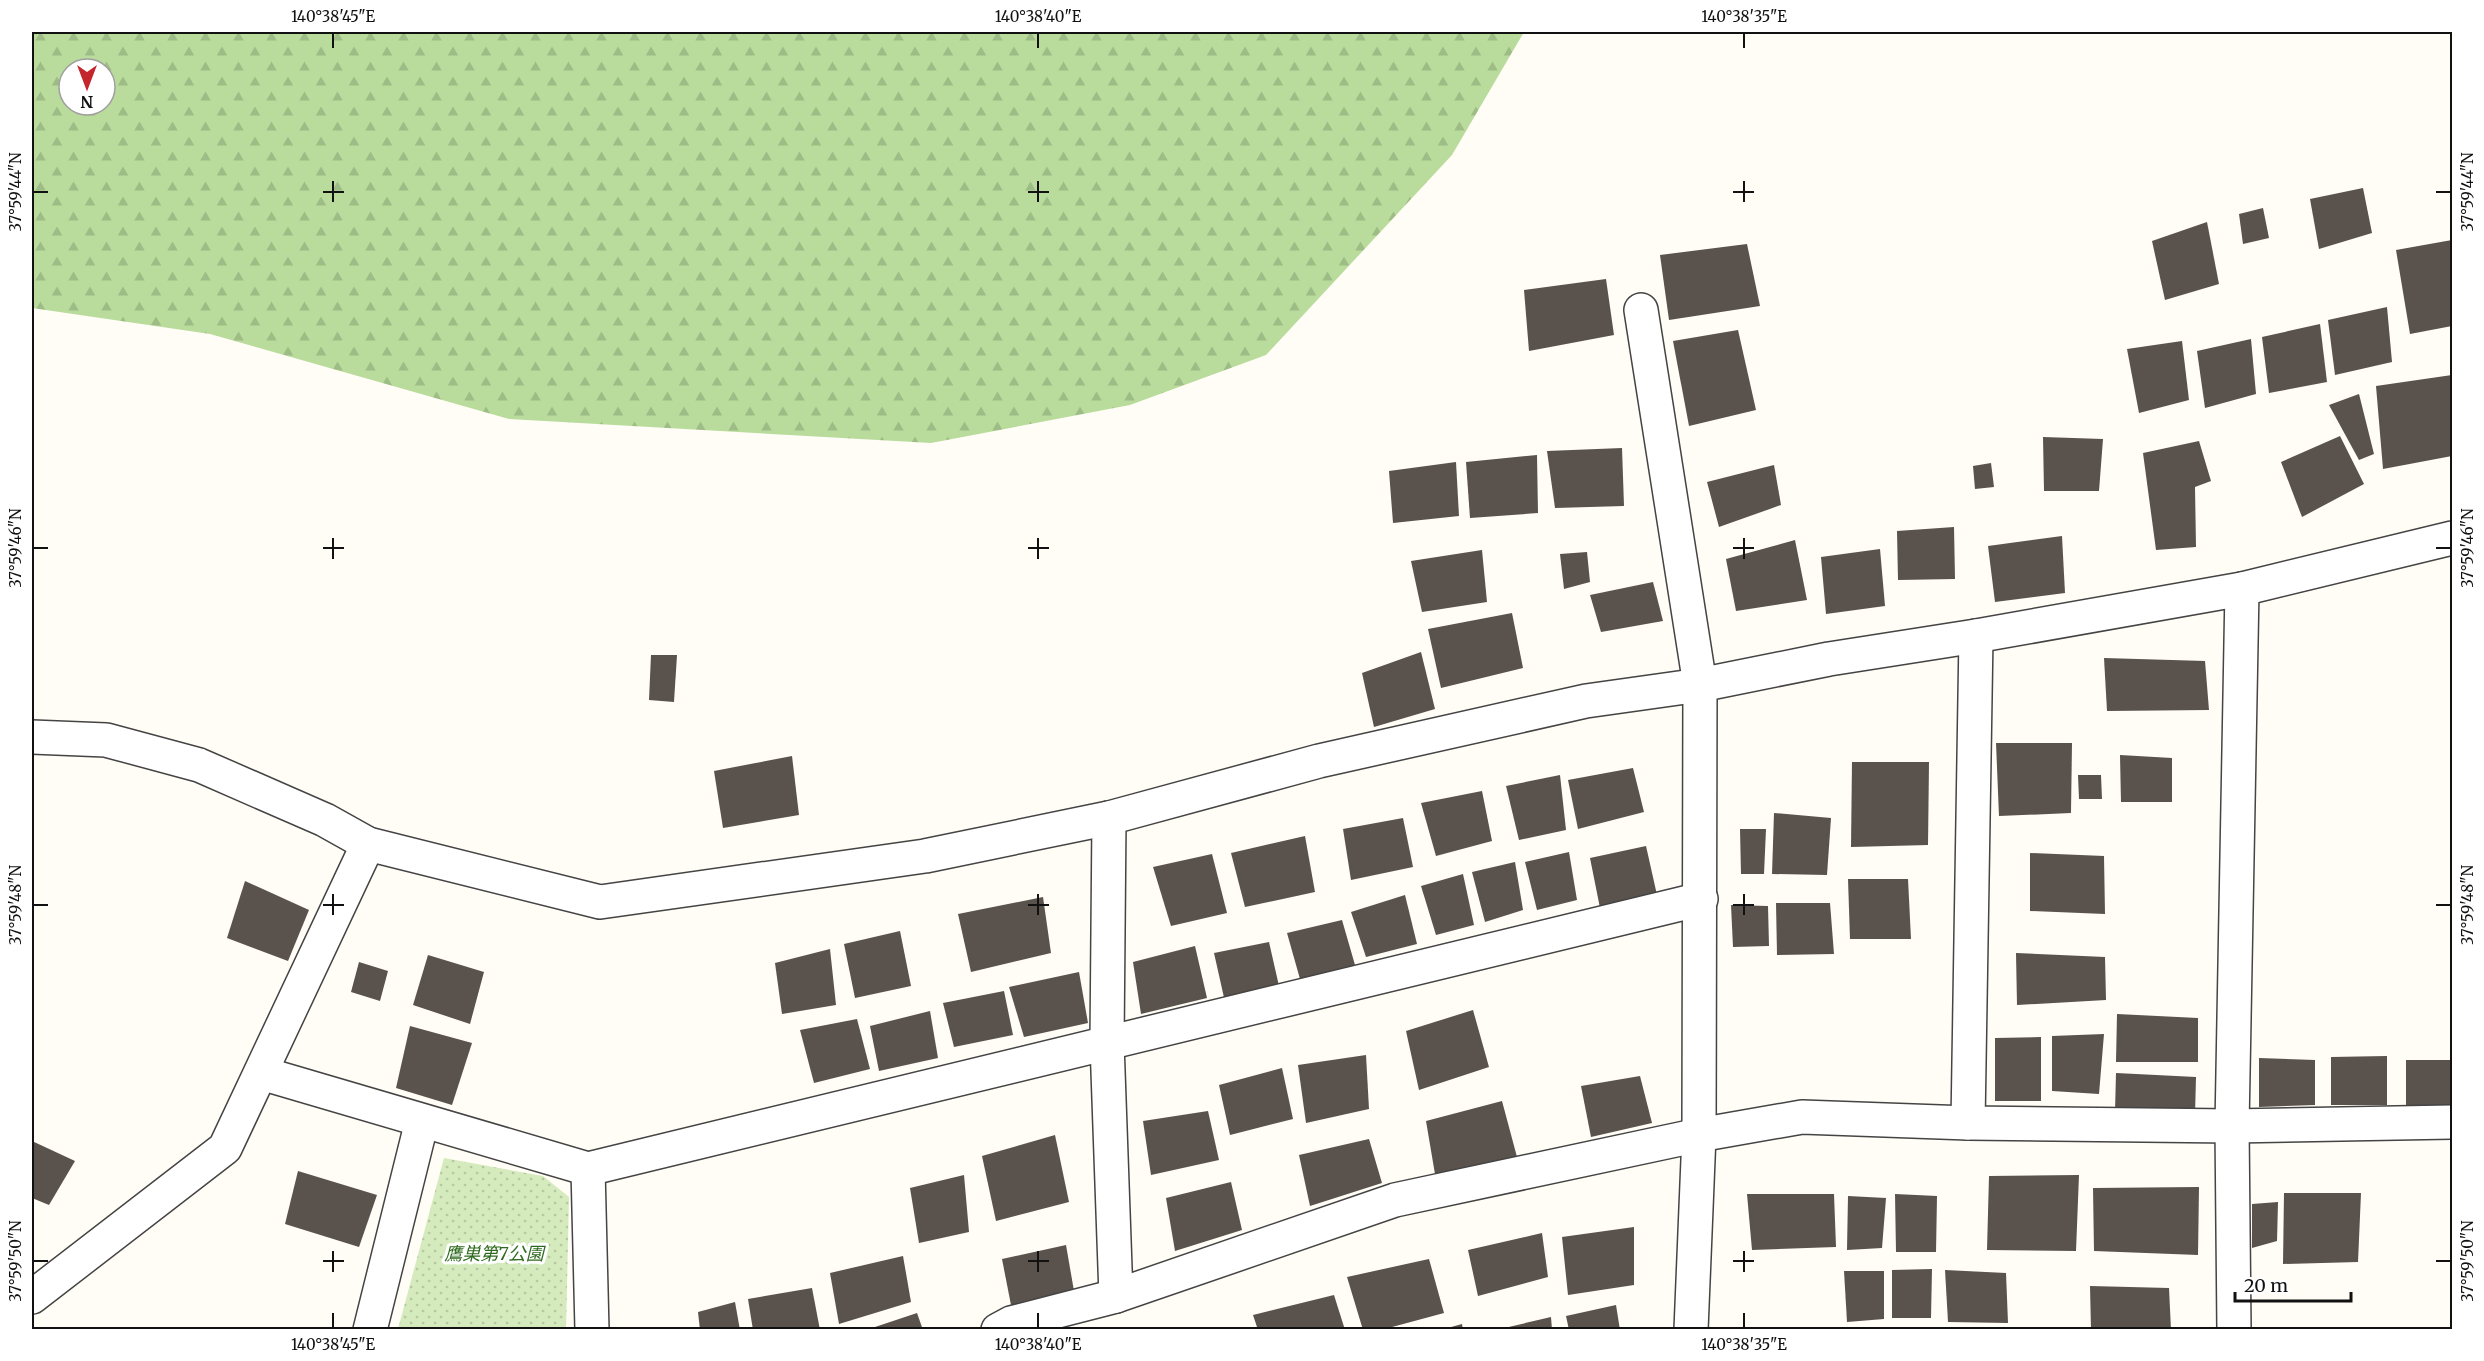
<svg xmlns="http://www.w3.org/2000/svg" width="2484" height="1361" font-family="Merriweather,'Noto Sans JP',serif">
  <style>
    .forest { fill: url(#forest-firs); fill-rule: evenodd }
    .park { fill: url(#park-dots) }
    .building { fill: #5a524d }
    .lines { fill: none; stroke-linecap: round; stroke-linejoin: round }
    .minor-casing { stroke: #444; stroke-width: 36 }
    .minor { stroke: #fff; stroke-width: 33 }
    .ticks { fill: none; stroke: #111; stroke-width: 2 }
    .labels { text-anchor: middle; stroke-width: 6; stroke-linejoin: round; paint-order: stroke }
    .park-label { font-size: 18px; font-style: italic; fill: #2f6b1f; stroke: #fff }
    .neatline { fill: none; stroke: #111; stroke-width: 2 }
    .ticks-label { font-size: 15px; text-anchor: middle; fill: #111 }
  </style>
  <defs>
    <pattern id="forest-firs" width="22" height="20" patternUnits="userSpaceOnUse" patternTransform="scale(1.5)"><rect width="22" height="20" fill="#b9dc9c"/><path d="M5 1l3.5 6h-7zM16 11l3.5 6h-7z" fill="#9ebc85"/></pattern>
    <pattern id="park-dots" width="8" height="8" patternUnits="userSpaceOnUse" patternTransform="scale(1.5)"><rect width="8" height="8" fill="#d5ebbd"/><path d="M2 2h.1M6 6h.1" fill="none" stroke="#b6c8a1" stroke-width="1.8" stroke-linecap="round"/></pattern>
  </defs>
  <rect width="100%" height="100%" fill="#fffdf5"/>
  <path class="forest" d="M32 32H1524L1452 155 1266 355 1130 405 931 443 509 419 210 334 32 308ZM69 69H105V105H69Z"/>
  <path class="park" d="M444 1158 543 1176 569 1197 566 1329H398Z"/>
  <g class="building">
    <path d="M2363 188 2372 233 2319 249 2310 199Z"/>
    <path d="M2263 208 2269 238 2243 244 2239 214Z"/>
    <path d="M2207 222 2219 284 2165 300 2152 241Z"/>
    <path d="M2452 240V326L2410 334 2396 250Z"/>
    <path d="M1747 244 1760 306 1669 320 1660 255Z"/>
    <path d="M1606 279 1614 335 1529 351 1524 290Z"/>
    <path d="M2387 307 2392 362 2335 375 2328 320Z"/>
    <path d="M2320 324 2327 382 2269 393 2262 337Z"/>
    <path d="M1738 330 1756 410 1689 426 1673 341Z"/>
    <path d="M2251 339 2256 394 2205 408 2197 351Z"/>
    <path d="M2182 341 2189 400 2139 413 2127 349Z"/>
    <path d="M2452 375V456L2383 469 2376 386Z"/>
    <path d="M2359 394 2374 454 2359 460 2329 405Z"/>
    <path d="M2340 436 2364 484 2302 517 2281 462Z"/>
    <path d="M2043 437 2103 439 2099 491H2044Z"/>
    <path d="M2199 441 2211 481 2195 487 2196 547 2156 550 2143 453Z"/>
    <path d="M1622 448 1624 506 1555 508 1547 451Z"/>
    <path d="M1537 455 1538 513 1470 518 1466 462Z"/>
    <path d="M1456 462 1459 516 1393 523 1389 471Z"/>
    <path d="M1991 463 1994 487 1975 489 1973 466Z"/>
    <path d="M1774 465 1781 505 1719 527 1707 482Z"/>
    <path d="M1954 527 1955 579 1898 580 1897 531Z"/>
    <path d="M2062 536 2065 593 1995 602 1988 546Z"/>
    <path d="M1795 540 1807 600 1736 611 1726 559Z"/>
    <path d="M1880 549 1885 606 1826 614 1821 557Z"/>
    <path d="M1482 550 1487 602 1422 612 1411 561Z"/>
    <path d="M1587 552 1590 582 1564 589 1560 554Z"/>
    <path d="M1653 582 1663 621 1601 632 1590 595Z"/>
    <path d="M1512 613 1523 668 1441 688 1428 629Z"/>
    <path d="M1421 652 1435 709 1374 727 1362 673Z"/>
    <path d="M651 655H677L674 702 649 700Z"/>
    <path d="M2104 658 2205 661 2209 710 2107 711Z"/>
    <path d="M1996 743H2072L2071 813 1999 816Z"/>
    <path d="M2120 755 2172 758V802H2121Z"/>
    <path d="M792 756 799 815 723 828 714 771Z"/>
    <path d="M1852 762H1929L1928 845 1851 847Z"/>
    <path d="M1633 768 1644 812 1578 829 1568 780Z"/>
    <path d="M1560 775 1566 830 1519 840 1506 786Z"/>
    <path d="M2078 775H2101L2102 799H2079Z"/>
    <path d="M1482 791 1492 841 1436 856 1421 803Z"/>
    <path d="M1774 813 1831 818 1827 875 1772 874Z"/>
    <path d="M1403 818 1413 867 1351 880 1343 829Z"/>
    <path d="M1740 829H1766L1764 874H1741Z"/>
    <path d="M1305 836 1315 892 1245 907 1231 853Z"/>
    <path d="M1646 846 1657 895 1600 908 1590 858Z"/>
    <path d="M1569 852 1577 900 1537 910 1525 862Z"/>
    <path d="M2030 853 2104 856 2105 914 2030 911Z"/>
    <path d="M1212 854 1227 913 1171 926 1153 867Z"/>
    <path d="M1515 862 1523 910 1485 922 1472 872Z"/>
    <path d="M1463 874 1474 925 1436 935 1421 886Z"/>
    <path d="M1848 879H1908L1911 939H1850Z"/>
    <path d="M245 881 309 910 288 961 227 938Z"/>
    <path d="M1405 895 1417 944 1366 957 1351 912Z"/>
    <path d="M1043 897 1051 953 971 972 958 914Z"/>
    <path d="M1776 903H1830L1834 954 1777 955Z"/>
    <path d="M1731 905 1768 906 1769 946 1733 947Z"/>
    <path d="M1342 920 1355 965 1300 979 1287 933Z"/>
    <path d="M900 931 911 986 855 998 844 944Z"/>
    <path d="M1269 942 1279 986 1225 1002 1214 953Z"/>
    <path d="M1195 946 1207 998 1141 1014 1133 962Z"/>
    <path d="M830 949 836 1005 782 1014 775 963Z"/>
    <path d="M2016 953 2105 957 2106 1000 2017 1005Z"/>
    <path d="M428 955 484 972 470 1024 413 1005Z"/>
    <path d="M359 962 388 971 380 1001 351 992Z"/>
    <path d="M1079 972 1088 1023 1024 1037 1009 987Z"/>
    <path d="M1004 991 1013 1035 954 1047 943 1003Z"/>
    <path d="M1473 1010 1489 1067 1419 1090 1406 1031Z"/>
    <path d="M930 1011 938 1058 879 1071 870 1026Z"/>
    <path d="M2117 1014 2198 1018V1062H2116Z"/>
    <path d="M857 1019 870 1069 814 1083 800 1030Z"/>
    <path d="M410 1026 472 1043 452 1105 396 1088Z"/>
    <path d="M2104 1034 2099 1094 2052 1091V1036Z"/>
    <path d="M2041 1037V1101H1995V1038Z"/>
    <path d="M1366 1055 1369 1109 1306 1123 1298 1065Z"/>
    <path d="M2387 1056V1105H2331V1057Z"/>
    <path d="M2259 1058 2315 1060V1105L2259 1107Z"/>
    <path d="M2406 1060H2452V1105L2406 1106Z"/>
    <path d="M1282 1068 1293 1119 1230 1135 1219 1085Z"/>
    <path d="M2116 1073 2196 1077 2195 1115 2115 1112Z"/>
    <path d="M1640 1076 1652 1123 1591 1137 1581 1086Z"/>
    <path d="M1502 1101 1517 1157 1436 1180 1426 1121Z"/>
    <path d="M1208 1111 1219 1160 1151 1175 1143 1121Z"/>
    <path d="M1055 1135 1069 1202 996 1221 982 1156Z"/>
    <path d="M1369 1139 1382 1183 1310 1206 1299 1155Z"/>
    <path d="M32 1141 75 1161 49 1205 32 1198Z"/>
    <path d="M298 1171 377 1195 359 1247 285 1224Z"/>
    <path d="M964 1175 969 1232 919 1243 910 1188Z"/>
    <path d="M2079 1175 2076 1251 1987 1250 1989 1176Z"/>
    <path d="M1231 1182 1242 1230 1175 1251 1166 1198Z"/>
    <path d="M2199 1187 2198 1255 2094 1251 2093 1188Z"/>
    <path d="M2284 1193H2361L2358 1262 2283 1264Z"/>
    <path d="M1747 1194H1834L1836 1247 1752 1250Z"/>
    <path d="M1895 1194 1937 1196 1936 1252H1896Z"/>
    <path d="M1848 1196 1886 1198 1882 1248 1847 1250Z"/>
    <path d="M2278 1202 2277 1241 2252 1248V1204Z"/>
    <path d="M1634 1227V1285L1568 1295 1562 1237Z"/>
    <path d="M1542 1233 1548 1277 1478 1296 1468 1250Z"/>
    <path d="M1066 1245 1074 1291 1011 1305 1002 1259Z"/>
    <path d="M903 1256 911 1302 839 1324 830 1273Z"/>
    <path d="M1429 1259 1444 1313 1381 1330H1363L1347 1277Z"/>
    <path d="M1932 1269 1931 1318H1892V1270Z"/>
    <path d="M1945 1270 2006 1273 2008 1323 1948 1322Z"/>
    <path d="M1844 1271H1884V1319L1847 1322Z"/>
    <path d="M2090 1286 2169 1288 2171 1330H2091Z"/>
    <path d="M812 1288 820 1330H753L748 1299Z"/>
    <path d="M1334 1295 1345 1330H1258L1253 1315Z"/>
    <path d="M735 1302 740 1330H700L698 1312Z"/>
    <path d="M1616 1305 1620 1330H1569L1566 1316Z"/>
    <path d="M917 1313 923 1330H869V1329Z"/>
    <path d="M1551 1317 1552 1330H1500V1329Z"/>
    <path d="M1462 1324 1463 1330H1444V1329Z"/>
  </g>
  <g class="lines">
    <defs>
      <g id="minor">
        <path d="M1641 310 1700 685 1699 1135 1691 1330"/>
        <path d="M32 737 106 740 199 765 325 820 368 844 600 902 925 856 1109 818 1319 761 1586 701 1700 685 1829 659 1976 636 2242 589 2452 538"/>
        <path d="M1109 818 1107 1043 1116 1296"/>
        <path d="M261 1073 588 1169 1701 899"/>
        <path d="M1968 1123 1976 636"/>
        <path d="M588 1169 592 1330"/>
        <path d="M32 1297 225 1148 368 844"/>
        <path d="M370 1330 422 1121"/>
        <path d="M998 1330 1011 1323 1116 1296 1395 1200 1699 1135 1802 1117 1968 1123 2232 1126 2452 1122"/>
        <path d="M2234 1330 2232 1126 2242 589"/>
      </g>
    </defs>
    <use href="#minor" class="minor-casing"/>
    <use href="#minor" class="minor"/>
  </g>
  <path class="ticks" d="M333 33V48M1038 33V48M1744 33V48M333 181V202M1038 181V202M1744 181V202M33 192H48M323 192H344M1028 192H1049M1733 192H1754M2436 192H2451M333 538V559M1038 538V559M1744 538V559M33 548H48M323 548H344M1028 548H1049M1733 548H1754M2436 548H2451M333 894V915M1038 894V915M1744 894V915M33 905H48M323 905H344M1028 905H1049M1733 905H1754M2436 905H2451M333 1251V1272M1038 1251V1272M1744 1251V1272M33 1261H48M323 1261H344M1028 1261H1049M1733 1261H1754M2436 1261H2451M333 1313V1328M1038 1313V1328M1744 1313V1328"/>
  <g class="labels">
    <g class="park-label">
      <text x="494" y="1260">鷹巣第7公園</text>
    </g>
  </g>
  <rect width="2484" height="1361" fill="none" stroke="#ffffff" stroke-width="66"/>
  <g transform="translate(87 87) rotate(180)"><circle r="28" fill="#ffffff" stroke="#a0a0a0" stroke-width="1.5"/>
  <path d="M0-4.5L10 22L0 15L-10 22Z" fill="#c4262e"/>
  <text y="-9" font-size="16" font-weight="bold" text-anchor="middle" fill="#111111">N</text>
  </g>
  <path d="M2235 1292v9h116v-9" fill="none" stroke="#111111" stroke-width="3"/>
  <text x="2244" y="1292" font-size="18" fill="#111111" stroke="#ffffff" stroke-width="4.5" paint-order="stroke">20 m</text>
  <rect x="33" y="33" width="2418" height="1295" class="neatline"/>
  <g class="ticks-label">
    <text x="333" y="22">140°38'45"E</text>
    <text x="1038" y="22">140°38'40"E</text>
    <text x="1744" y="22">140°38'35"E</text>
    <text transform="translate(2468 192) rotate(-90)" y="5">37°59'44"N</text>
    <text transform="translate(16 192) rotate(-90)" y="5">37°59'44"N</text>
    <text transform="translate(2468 548) rotate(-90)" y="5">37°59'46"N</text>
    <text transform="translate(16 548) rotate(-90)" y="5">37°59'46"N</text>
    <text transform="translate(2468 905) rotate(-90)" y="5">37°59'48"N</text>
    <text transform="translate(16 905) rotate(-90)" y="5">37°59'48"N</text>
    <text transform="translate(2468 1261) rotate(-90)" y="5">37°59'50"N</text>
    <text transform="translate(16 1261) rotate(-90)" y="5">37°59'50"N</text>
    <text x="333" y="1350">140°38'45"E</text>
    <text x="1038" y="1350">140°38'40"E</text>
    <text x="1744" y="1350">140°38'35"E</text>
  </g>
</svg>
